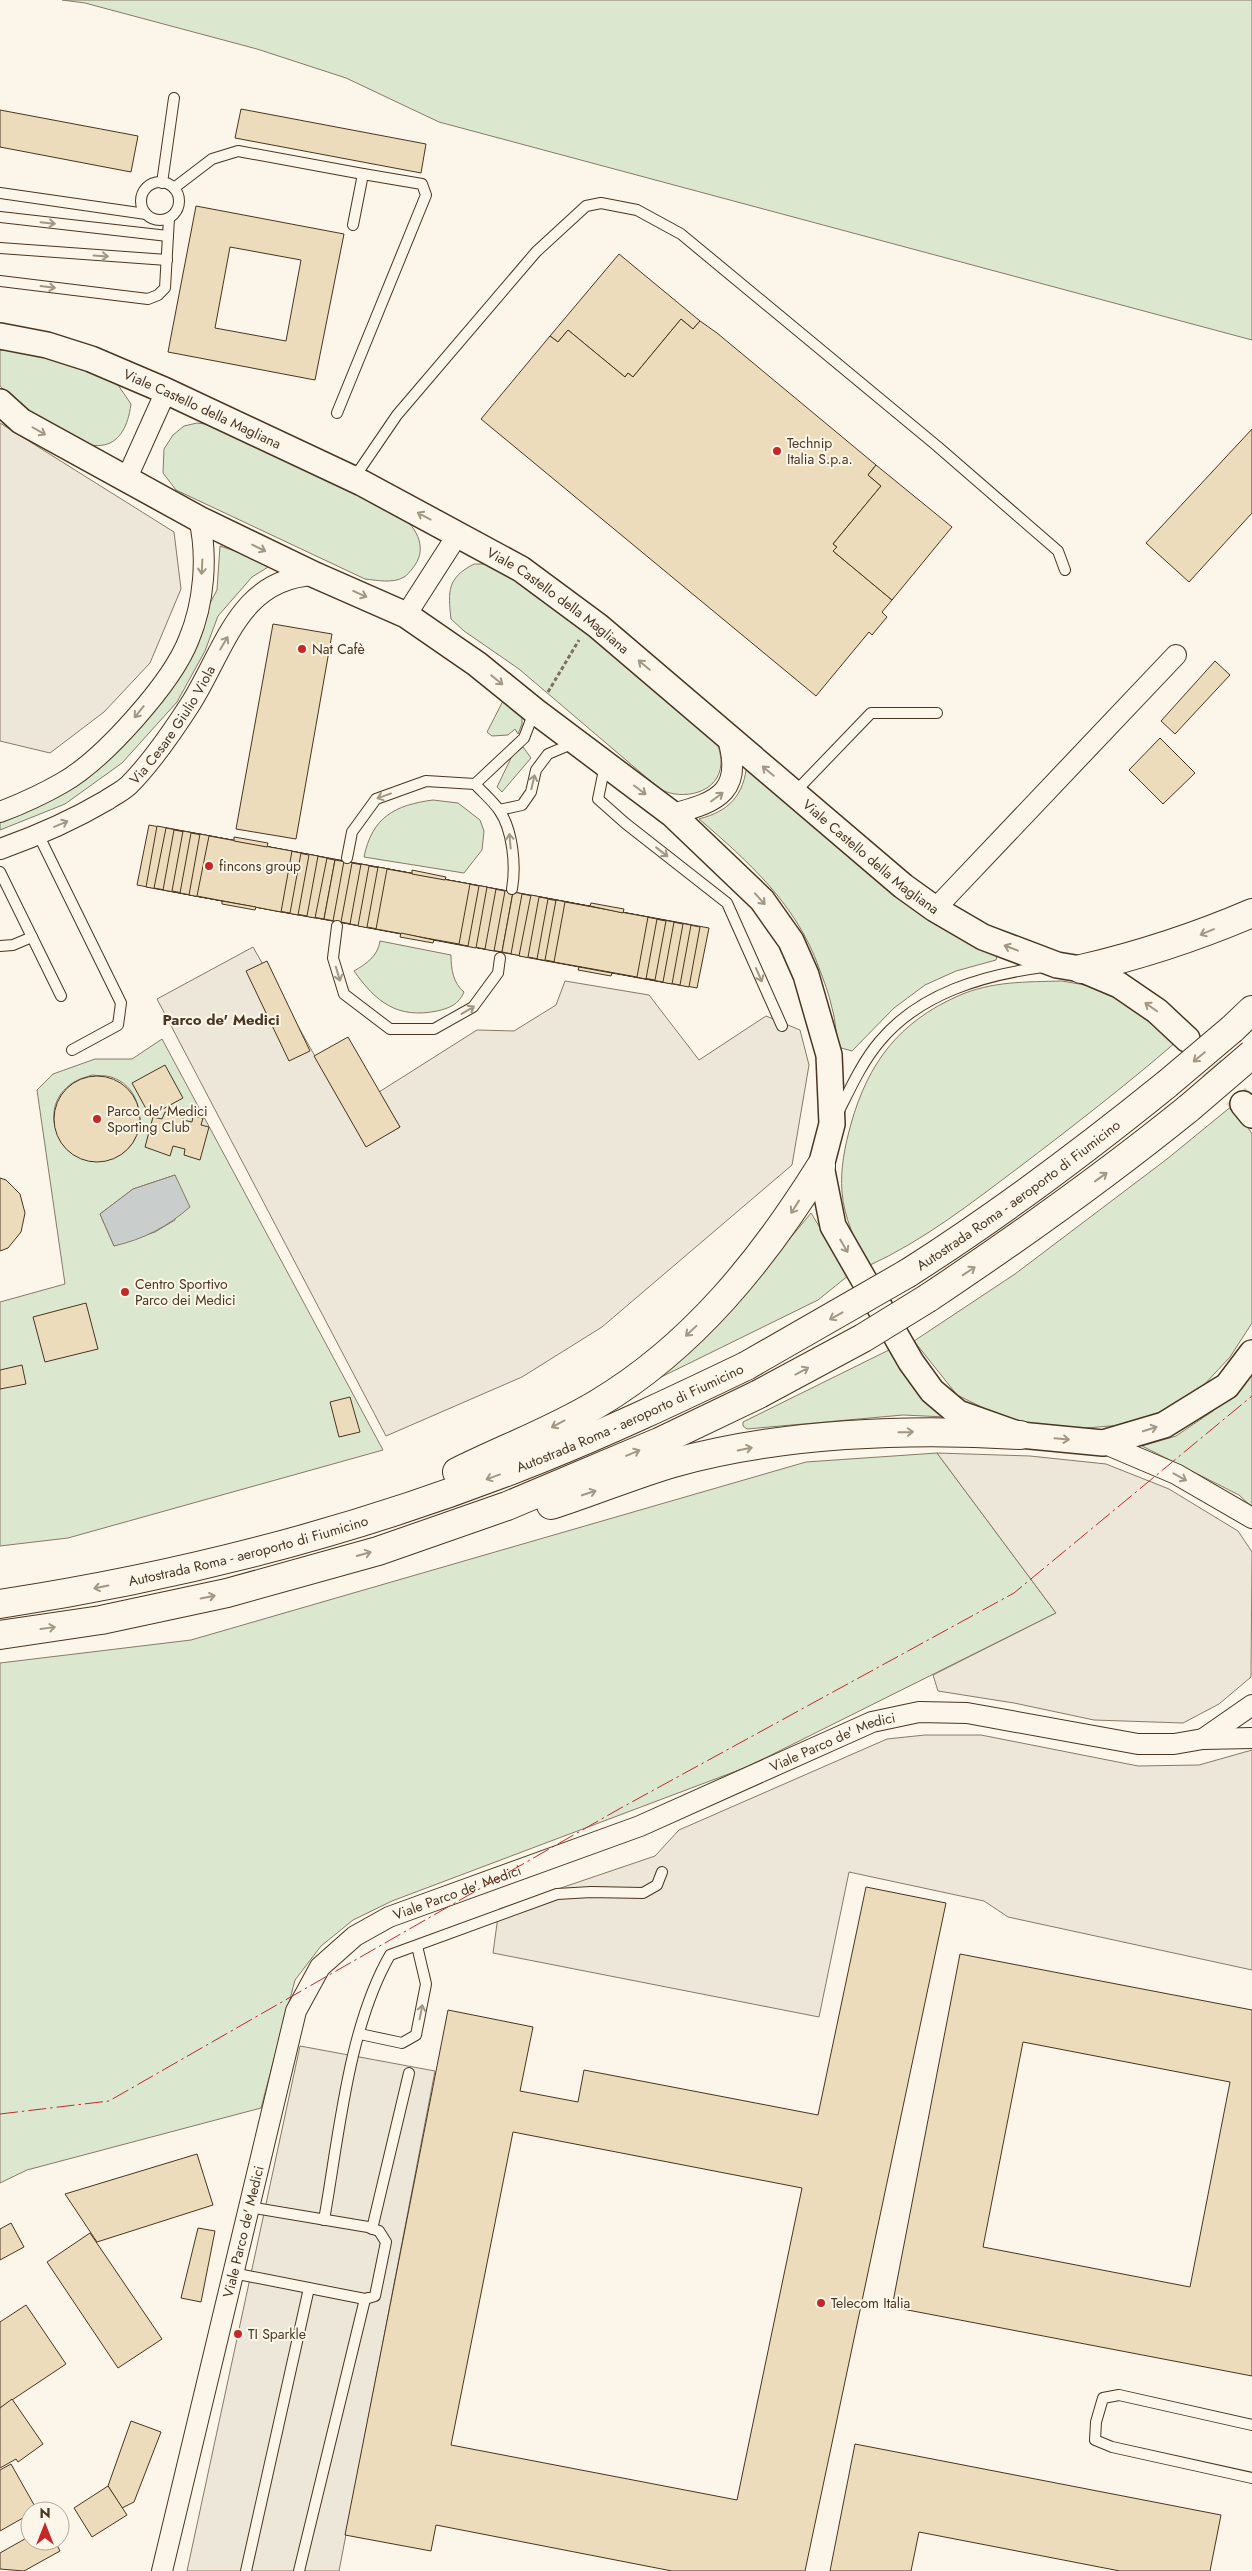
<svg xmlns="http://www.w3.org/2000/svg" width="1252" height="2571" font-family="Jost,sans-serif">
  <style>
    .green { fill: #dce7d0; stroke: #887966; fill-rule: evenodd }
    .parking { fill: #ede7d9; stroke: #887966 }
    .water { fill: #c9cecd; stroke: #887966 }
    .building { fill: #ecdcbc; stroke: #4a3520; fill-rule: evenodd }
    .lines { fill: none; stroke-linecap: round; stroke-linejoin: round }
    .tertiary-tunnel { stroke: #d8cfc1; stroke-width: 25; stroke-dasharray: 25 12; stroke-linecap: butt }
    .service-casing { stroke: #4a3520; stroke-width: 12 }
    .minor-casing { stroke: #4a3520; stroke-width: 22 }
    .tertiary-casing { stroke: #4a3520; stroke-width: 28 }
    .motorway-casing { stroke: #4a3520; stroke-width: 30 }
    .path { stroke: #7f6f5c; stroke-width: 3; stroke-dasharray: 4 2.5; stroke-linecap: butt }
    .service { stroke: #fbf6e9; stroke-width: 10 }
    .minor { stroke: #fbf6e9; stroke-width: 20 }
    .tertiary { stroke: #fbf6e9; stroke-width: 25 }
    .motorway { stroke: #fbf6e9; stroke-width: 28 }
    .motorway-bridge-casing { stroke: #4a3520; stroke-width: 30; stroke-linecap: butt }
    .motorway-bridge { stroke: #fbf6e9; stroke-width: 28 }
    .power { stroke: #c62828; stroke-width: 1; stroke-dasharray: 18 4 2.5 4; stroke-linecap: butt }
    .oneway { stroke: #a29684 }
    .poi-dot { fill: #c62828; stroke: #fbf6e9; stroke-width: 2 }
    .labels { text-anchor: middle; stroke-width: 4; stroke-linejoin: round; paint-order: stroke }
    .street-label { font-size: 14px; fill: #4a3520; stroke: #fbf6e9 }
    .poi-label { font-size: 14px; fill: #4a3520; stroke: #fbf6e9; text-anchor: start }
    .neighbourhood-label { font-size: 15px; font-weight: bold; fill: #4a3520; stroke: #fbf6e9 }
  </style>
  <rect width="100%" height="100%" fill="#fbf6e9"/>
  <g class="green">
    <path d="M62 0H1252V340L439 122 346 78 257 49 85 3Z"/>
    <path d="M0 350 43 353 116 382 131 404C119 493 32 416 0 386Z"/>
    <path d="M197 423 213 425 401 515C417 529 429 549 412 569 410 571 407 576 404 577 393 584 376 580 365 579L176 490 163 473 164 449 173 435 184 426Z"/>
    <path d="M220 546 273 564 252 577 218 616 205 651 177 702 122 763 65 804 0 830V815L29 804 161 696 217 590Z"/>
    <path d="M474 564H491L565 610 715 736C718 745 721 754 721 763 720 794 681 801 660 789L519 669 464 631 451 619C448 591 447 578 474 564Z"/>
    <path d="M504 699 522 713V724L518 734 515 729 508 735 492 736 487 732Z"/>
    <path d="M523 747 531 758 502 792 497 787 512 756Z"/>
    <path d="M747 763 992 951 997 956 996 960 956 971 925 985 894 1008 852 1051 841 1048C835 1036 836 1021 832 1008 829 994 824 981 819 968 797 905 748 861 699 819 729 811 744 796 747 763Z"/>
    <path d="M433 800 458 803 480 820 484 831 482 850 464 873 364 857C372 817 395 805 433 800Z"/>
    <path d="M380 941 451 955C451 969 453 983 464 992 459 1004 450 1008 437 1011 397 1019 376 1002 354 971 366 964 378 956 380 941Z"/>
    <path d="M1062 981 1102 988 1134 1006 1176 1042C1125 1086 1072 1127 1018 1168 970 1204 923 1241 868 1266 856 1243 844 1218 842 1192 840 1170 845 1145 851 1124 868 1063 899 1022 958 996 991 981 1027 982 1062 981Z"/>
    <path d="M162 1039 383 1450 68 1538 0 1546V1302L65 1284 37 1090 53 1074 95 1059H132ZM92 1075C98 1076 105 1075 111 1077 137 1085 144 1113 136 1136 133 1145 124 1154 115 1157 64 1176 30 1109 74 1082 79 1079 86 1077 92 1075ZM175 1175V1220L155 1232 114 1246 100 1214 133 1189Z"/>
    <path d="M1233 1105 1252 1134V1323L1230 1357 1202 1387 1166 1410 1122 1425 1062 1430 1006 1419 957 1395 914 1341 1015 1274 1167 1159Z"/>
    <path d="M811 1213 849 1275 818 1300 649 1383 743 1295Z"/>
    <path d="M895 1347 900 1369 918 1391 946 1417 903 1415 747 1429 743 1426V1422Z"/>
    <path d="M1252 1370V1507L1239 1495 1142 1446 1176 1436 1213 1411Z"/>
    <path d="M937 1453 1056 1613 747 1767 392 1901 353 1920 321 1946 295 1980 261 2108 27 2170 0 2183V1663L191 1640 806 1462Z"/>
  </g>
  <g class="parking">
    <path d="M0 423 174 532 181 589 150 663 104 712 50 753 0 741Z"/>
    <path d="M253 947 366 1146 400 1127 379 1092 477 1030 514 1031 556 1005 565 981 649 995 699 1060 766 1016 800 1030 809 1065 792 1165 602 1327 522 1377 386 1436 157 999Z"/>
    <path d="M937 1453 1030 1456 1106 1464 1169 1489 1238 1531 1252 1552 1251 1677 1219 1704 1183 1723 1094 1720 1014 1703 938 1691 933 1675 1056 1613Z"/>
    <path d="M925 1735H981L1138 1766 1199 1765 1252 1750V1970L1008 1917 984 1901 849 1872 819 2017 493 1953 499 1909 655 1856 679 1830 887 1739Z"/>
    <path d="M300 2046 435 2071 339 2571H187Z"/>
  </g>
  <path class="water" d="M175 1175 190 1207C167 1227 144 1239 114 1246L100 1214 133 1189Z"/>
  <g class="building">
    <path d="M241 109 426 144 421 173 235 138Z"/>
    <path d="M0 110 138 136 131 172 0 147Z"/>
    <path d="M196 206 344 234 315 380 168 352ZM230 247 301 260 286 341 215 328Z"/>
    <path d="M619 254 700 321 693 329 681 319 633 377 628 373 625 377 568 330 558 342 550 336Z"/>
    <path d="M681 319 693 329 700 321 717 333 876 465 868 475 881 486 833 544 837 547 833 551 892 600 882 612 887 617 872 635 869 632 816 696 481 419 550 336 558 342 568 330 625 377 628 373 633 377Z"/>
    <path d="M1252 429V513L1189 582 1146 543Z"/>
    <path d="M876 465 952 527 892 600 833 551 837 547 833 544 881 486 868 475Z"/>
    <path d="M273 624 332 634 296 839 236 829Z"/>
    <path d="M1215 661 1230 675 1175 734 1161 721Z"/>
    <path d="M1160 738 1195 773 1163 804 1129 770Z"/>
    <path d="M149 825 709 928 697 988 137 885Z"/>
    <path d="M157 826 344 861 333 921 146 887Z"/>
    <path d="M166 828 335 860 324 919 154 888Z"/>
    <path d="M174 830 327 858 315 918 163 890Z"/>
    <path d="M183 831 318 856 307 916 172 891Z"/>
    <path d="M191 833 309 855 298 915 180 893Z"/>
    <path d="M200 834 301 853 290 913 189 895Z"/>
    <path d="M209 836 292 851 281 912 197 896Z"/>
    <path d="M234 837 268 843 267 847 234 841Z"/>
    <path d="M335 860 522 894 511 954 324 919Z"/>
    <path d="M344 861 513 892 502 952 333 921Z"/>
    <path d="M352 863 505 891 494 951 341 922Z"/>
    <path d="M361 864 496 889 485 949 350 924Z"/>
    <path d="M369 866 487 887 476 948 358 926Z"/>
    <path d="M378 867 479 886 468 946 367 927Z"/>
    <path d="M387 869 470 884 459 944 376 929Z"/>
    <path d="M412 870 446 877 445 880 412 874Z"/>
    <path d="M513 892 700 927 689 987 502 952Z"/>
    <path d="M522 894 691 925 680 985 511 954Z"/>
    <path d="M531 895 683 924 672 984 519 956Z"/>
    <path d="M539 897 674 922 663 982 528 957Z"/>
    <path d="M548 899 666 921 655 980 537 959Z"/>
    <path d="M556 900 657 919 646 979 545 960Z"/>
    <path d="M222 901 256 907 255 910 222 904Z"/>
    <path d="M565 902 648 917 637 977 554 962Z"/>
    <path d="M591 903 624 909 623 913 590 906Z"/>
    <path d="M401 933 434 940 433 943 400 937Z"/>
    <path d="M267 961 310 1051 289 1061 246 971Z"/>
    <path d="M579 967 612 973 611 976 578 970Z"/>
    <path d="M348 1037 400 1127 366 1147 314 1056Z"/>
    <path d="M165 1065 183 1098 150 1116 132 1083Z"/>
    <circle cx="97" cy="1119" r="43"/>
    <path d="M165 1112 183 1116V1120L192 1122 193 1116 203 1118 201 1125 209 1127 200 1160 184 1155 185 1149 173 1146 170 1156 145 1147 153 1117 162 1119Z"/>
    <path d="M0 1178 6 1180 20 1194 25 1213 21 1232 8 1248 0 1251Z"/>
    <path d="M86 1303 98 1349 45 1362 33 1317Z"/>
    <path d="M22 1365 26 1384 0 1389V1370Z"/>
    <path d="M350 1397 360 1432 339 1437 330 1402Z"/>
    <path d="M866 1887 946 1903 805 2571H672L436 2525 431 2551 345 2535 448 2010 533 2027 520 2091 578 2102 584 2070 818 2115ZM513 2132 802 2188 737 2500 451 2445Z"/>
    <path d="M960 1954 1252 2010V2376L892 2307ZM1023 2042 1230 2082 1190 2287 983 2247Z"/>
    <path d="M197 2154 213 2205 97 2242 65 2194Z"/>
    <path d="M11 2223 24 2247 0 2260V2229Z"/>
    <path d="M198 2228 215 2231 201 2302 181 2298Z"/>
    <path d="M90 2233 162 2339 118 2368 47 2262Z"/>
    <path d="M26 2305 66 2364 0 2408V2322Z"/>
    <path d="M12 2399 43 2444 18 2462 16 2459 0 2468V2408Z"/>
    <path d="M131 2421 161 2432 134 2502 122 2508 108 2486Z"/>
    <path d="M855 2444 1221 2515 1210 2571H1120L919 2532 911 2571H830Z"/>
    <path d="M11 2464 37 2510 30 2511V2514L0 2531V2470Z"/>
    <path d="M108 2486 127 2515 92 2537 74 2508Z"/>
    <path d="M30 2536V2541H55L60 2551 24 2571 0 2569V2553Z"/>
  </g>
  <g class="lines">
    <path class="tertiary-tunnel" d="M1187 1040 1243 1104"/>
    <defs>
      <g id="service">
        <circle cx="160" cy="201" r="19"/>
        <path d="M162 183 174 98"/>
        <path d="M174 188 212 159 238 151 363 174 353 225"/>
        <path d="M0 193 146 214"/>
        <path d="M0 217 168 236"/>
        <path d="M0 248 167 260"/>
        <path d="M0 281 148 299 158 295 165 288 169 218"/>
        <path d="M337 413 426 195 422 184 363 174"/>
        <path d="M354 478 397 415 536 252 586 206 601 203 637 210 681 234 937 446 1058 551 1065 570"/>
        <path d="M605 765 598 799 625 823 727 903 782 1026"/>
        <path d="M475 784 524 738 534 712"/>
        <path d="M794 793 871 713H937"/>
        <path d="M499 810 522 805 531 792 536 770 548 754 574 743"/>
        <path d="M38 834 121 1003 118 1025 72 1050"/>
        <path d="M347 858 352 832 376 799 426 781 475 784C482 792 492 800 499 810 513 830 516 866 512 889"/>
        <path d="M0 872 61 996"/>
        <path d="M337 926 333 958 344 994 390 1029H434L473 1007 498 973 500 958"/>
        <path d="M0 946 13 945 32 937"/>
        <path d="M838 1113C850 1089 862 1062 880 1041 920 993 984 975 1043 967"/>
        <path d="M360 2034 402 2043 416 2035 426 1984 417 1946"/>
        <path d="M324 2220C339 2136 348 2028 390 1955L557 1894 591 1892 643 1893 657 1885 662 1872"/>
        <path d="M372 2229 409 2073"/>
        <path d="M233 2273 365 2299 375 2296 386 2242 379 2231 368 2227 249 2207"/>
        <path d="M1252 2425 1119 2395 1103 2398 1096 2422 1095 2440 1112 2447 1252 2478"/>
        <path d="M246 2571 309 2288"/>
        <path d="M299 2571 365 2299"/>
      </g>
      <g id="minor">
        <path d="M126 480 166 391"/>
        <path d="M406 615 458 534"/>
        <path d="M0 812C21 804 43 794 62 783 103 760 172 683 189 639 204 603 208 556 199 519"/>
        <path d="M672 814C720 802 744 790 727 736"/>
        <path id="s1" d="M0 849C37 836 73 820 107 800 114 795 123 791 129 785 152 762 173 731 191 703 225 649 239 578 315 575"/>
        <path d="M935 909 1176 655"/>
        <path d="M1103 1443 1176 1474 1252 1518"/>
        <path d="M1203 1739 1252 1705"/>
        <path id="s2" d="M162 2571 296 2011 320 1967 355 1936 389 1917 640 1826 872 1722 919 1712 967 1713 1138 1744H1174L1203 1739 1252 1738"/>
      </g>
      <g id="tertiary">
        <path id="s3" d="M0 336 47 345 91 359 166 391 362 483 521 569 598 626 903 886 935 909 983 937 1057 965 1081 969 1119 985 1157 1011 1187 1039"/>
        <path d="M0 402 21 421 199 519 315 575 406 615 477 664 535 711 672 814 762 900 791 941 806 975 829 1055 832 1124 821 1166 833 1226 911 1362 932 1391 958 1413 1020 1435 1103 1443 1164 1425 1227 1386 1252 1353"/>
        <path d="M1243 1104 1252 1115"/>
      </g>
      <g id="motorway">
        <path d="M1081 969C1141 955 1196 937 1252 913"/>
        <path d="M1232 1029 1252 1010"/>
        <path id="s4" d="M908 1273C999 1215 1083 1152 1167 1084"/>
        <path d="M928 1298C1018 1238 1105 1176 1189 1108"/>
        <path d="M457 1472C503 1449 552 1431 597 1404 693 1347 763 1259 821 1166"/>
        <path d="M551 1505C592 1492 632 1475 673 1463 781 1433 908 1428 1020 1435"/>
        <path id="s5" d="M0 1604C183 1576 365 1529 537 1460 608 1432 677 1399 746 1366"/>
        <path d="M0 1635 101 1620 227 1593 378 1551 507 1506 659 1442 759 1394"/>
      </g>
    </defs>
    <use href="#service" class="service-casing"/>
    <use href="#minor" class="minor-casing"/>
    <use href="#tertiary" class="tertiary-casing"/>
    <use href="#motorway" class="motorway-casing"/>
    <path class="path" d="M548 692 579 640"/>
    <use href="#service" class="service"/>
    <use href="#minor" class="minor"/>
    <use href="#tertiary" class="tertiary"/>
    <use href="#motorway" class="motorway"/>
    <defs>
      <g id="motorway-bridge">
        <path d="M1167 1084 1232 1029"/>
        <path d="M1189 1108 1252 1054"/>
        <path d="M746 1366 908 1273"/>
        <path d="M759 1394 863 1338 928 1298"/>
      </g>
    </defs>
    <use href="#motorway-bridge" class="motorway-bridge-casing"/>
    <use href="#motorway-bridge" class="motorway-bridge"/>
    <path class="power" d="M0 2114 109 2101 619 1809 1014 1593 1252 1396"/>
  </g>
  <defs><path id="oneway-shaft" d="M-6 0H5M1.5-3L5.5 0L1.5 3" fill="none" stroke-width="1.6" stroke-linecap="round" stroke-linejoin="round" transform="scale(1.25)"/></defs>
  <g class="oneway">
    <use href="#oneway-shaft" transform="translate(48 223) rotate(6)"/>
    <use href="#oneway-shaft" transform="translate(101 256) rotate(4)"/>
    <use href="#oneway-shaft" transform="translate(48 287) rotate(7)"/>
    <use href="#oneway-shaft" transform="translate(39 431) rotate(30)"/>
    <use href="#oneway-shaft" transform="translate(424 516) rotate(-152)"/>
    <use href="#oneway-shaft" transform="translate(259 548) rotate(26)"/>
    <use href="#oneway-shaft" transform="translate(202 567) rotate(93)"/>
    <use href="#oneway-shaft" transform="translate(360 594) rotate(24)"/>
    <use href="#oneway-shaft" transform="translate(224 643) rotate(-59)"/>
    <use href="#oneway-shaft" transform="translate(644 665) rotate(-140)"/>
    <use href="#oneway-shaft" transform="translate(497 680) rotate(39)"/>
    <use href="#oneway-shaft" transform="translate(139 712) rotate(129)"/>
    <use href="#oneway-shaft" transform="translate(768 771) rotate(-140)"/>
    <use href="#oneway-shaft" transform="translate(533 782) rotate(-77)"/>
    <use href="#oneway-shaft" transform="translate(640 790) rotate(37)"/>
    <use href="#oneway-shaft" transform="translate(384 796) rotate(160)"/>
    <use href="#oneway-shaft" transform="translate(717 797) rotate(-37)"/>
    <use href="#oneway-shaft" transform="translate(61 824) rotate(-23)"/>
    <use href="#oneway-shaft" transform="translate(510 841) rotate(-95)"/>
    <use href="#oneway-shaft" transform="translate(662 852) rotate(38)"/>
    <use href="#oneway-shaft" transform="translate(760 899) rotate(48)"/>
    <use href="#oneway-shaft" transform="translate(1207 932) rotate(157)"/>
    <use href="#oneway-shaft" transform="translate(1011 948) rotate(-159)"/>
    <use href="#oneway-shaft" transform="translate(338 974) rotate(73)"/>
    <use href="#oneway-shaft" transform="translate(759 975) rotate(66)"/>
    <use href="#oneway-shaft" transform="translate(1151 1007) rotate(-145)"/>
    <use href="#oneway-shaft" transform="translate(468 1010) rotate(-31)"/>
    <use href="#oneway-shaft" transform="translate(1199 1057) rotate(140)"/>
    <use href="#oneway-shaft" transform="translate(1101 1177) rotate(-36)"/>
    <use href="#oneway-shaft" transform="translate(795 1207) rotate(122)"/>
    <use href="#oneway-shaft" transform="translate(844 1246) rotate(60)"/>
    <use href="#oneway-shaft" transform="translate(969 1271) rotate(-34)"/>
    <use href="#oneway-shaft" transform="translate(836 1316) rotate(151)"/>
    <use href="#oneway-shaft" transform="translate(691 1331) rotate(137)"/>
    <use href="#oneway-shaft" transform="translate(802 1371) rotate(-28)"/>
    <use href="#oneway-shaft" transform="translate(558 1424) rotate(152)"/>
    <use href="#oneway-shaft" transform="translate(1150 1429) rotate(-17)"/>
    <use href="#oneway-shaft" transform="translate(906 1432) rotate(-1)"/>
    <use href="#oneway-shaft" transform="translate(1062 1439) rotate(5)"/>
    <use href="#oneway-shaft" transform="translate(745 1449) rotate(-12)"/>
    <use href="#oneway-shaft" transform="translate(633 1453) rotate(-23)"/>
    <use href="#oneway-shaft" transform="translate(493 1477) rotate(160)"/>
    <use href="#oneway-shaft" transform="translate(1180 1477) rotate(29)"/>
    <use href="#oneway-shaft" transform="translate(589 1493) rotate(-18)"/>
    <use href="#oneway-shaft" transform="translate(364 1554) rotate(-16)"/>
    <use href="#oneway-shaft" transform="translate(101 1587) rotate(168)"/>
    <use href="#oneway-shaft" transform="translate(208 1597) rotate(-12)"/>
    <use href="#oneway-shaft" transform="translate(48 1628) rotate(-8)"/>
    <use href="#oneway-shaft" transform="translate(421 2012) rotate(-79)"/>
  </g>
  <g class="poi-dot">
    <circle cx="777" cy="451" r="5"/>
    <circle cx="302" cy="649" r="5"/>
    <circle cx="209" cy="866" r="5"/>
    <circle cx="97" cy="1119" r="5"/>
    <circle cx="125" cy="1292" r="5"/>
    <circle cx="821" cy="2303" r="5"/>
    <circle cx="238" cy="2334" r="5"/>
  </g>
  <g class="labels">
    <g class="street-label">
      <text dy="5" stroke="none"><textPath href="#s3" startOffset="216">Viale Castello della Magliana</textPath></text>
      <text dy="5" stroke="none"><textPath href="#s3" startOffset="621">Viale Castello della Magliana</textPath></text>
      <text dy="5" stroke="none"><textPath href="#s1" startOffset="219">Via Cesare Giulio Viola</textPath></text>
      <text dy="5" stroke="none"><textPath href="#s3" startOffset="1026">Viale Castello della Magliana</textPath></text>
      <text dy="5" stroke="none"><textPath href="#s4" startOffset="135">Autostrada Roma - aeroporto di Fiumicino</textPath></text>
      <text dy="5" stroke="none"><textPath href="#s5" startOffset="659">Autostrada Roma - aeroporto di Fiumicino</textPath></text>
      <text dy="5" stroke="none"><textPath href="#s5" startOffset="254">Autostrada Roma - aeroporto di Fiumicino</textPath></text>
      <text dy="5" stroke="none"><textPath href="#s2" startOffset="1189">Viale Parco de' Medici</textPath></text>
      <text dy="5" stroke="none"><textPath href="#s2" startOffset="784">Viale Parco de' Medici</textPath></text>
      <text dy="5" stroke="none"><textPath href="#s2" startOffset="349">Viale Parco de' Medici</textPath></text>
    </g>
    <g class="poi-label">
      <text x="787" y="448">Technip<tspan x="787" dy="16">Italia S.p.a.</tspan></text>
      <text x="312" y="654">Nat Cafè</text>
      <text x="219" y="871">fincons group</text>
      <text x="107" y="1116">Parco de' Medici<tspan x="107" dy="16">Sporting Club</tspan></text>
      <text x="135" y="1289">Centro Sportivo<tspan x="135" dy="16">Parco dei Medici</tspan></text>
      <text x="831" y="2308">Telecom Italia</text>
      <text x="248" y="2339">TI Sparkle</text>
    </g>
    <g class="neighbourhood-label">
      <text x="221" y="1025">Parco de' Medici</text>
    </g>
  </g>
  <g transform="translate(45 2526)"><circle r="24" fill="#fbf6e9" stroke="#b4a999"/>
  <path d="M0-4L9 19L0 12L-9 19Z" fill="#c62828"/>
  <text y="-8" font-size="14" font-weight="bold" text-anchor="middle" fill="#4a3520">N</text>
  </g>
</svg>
